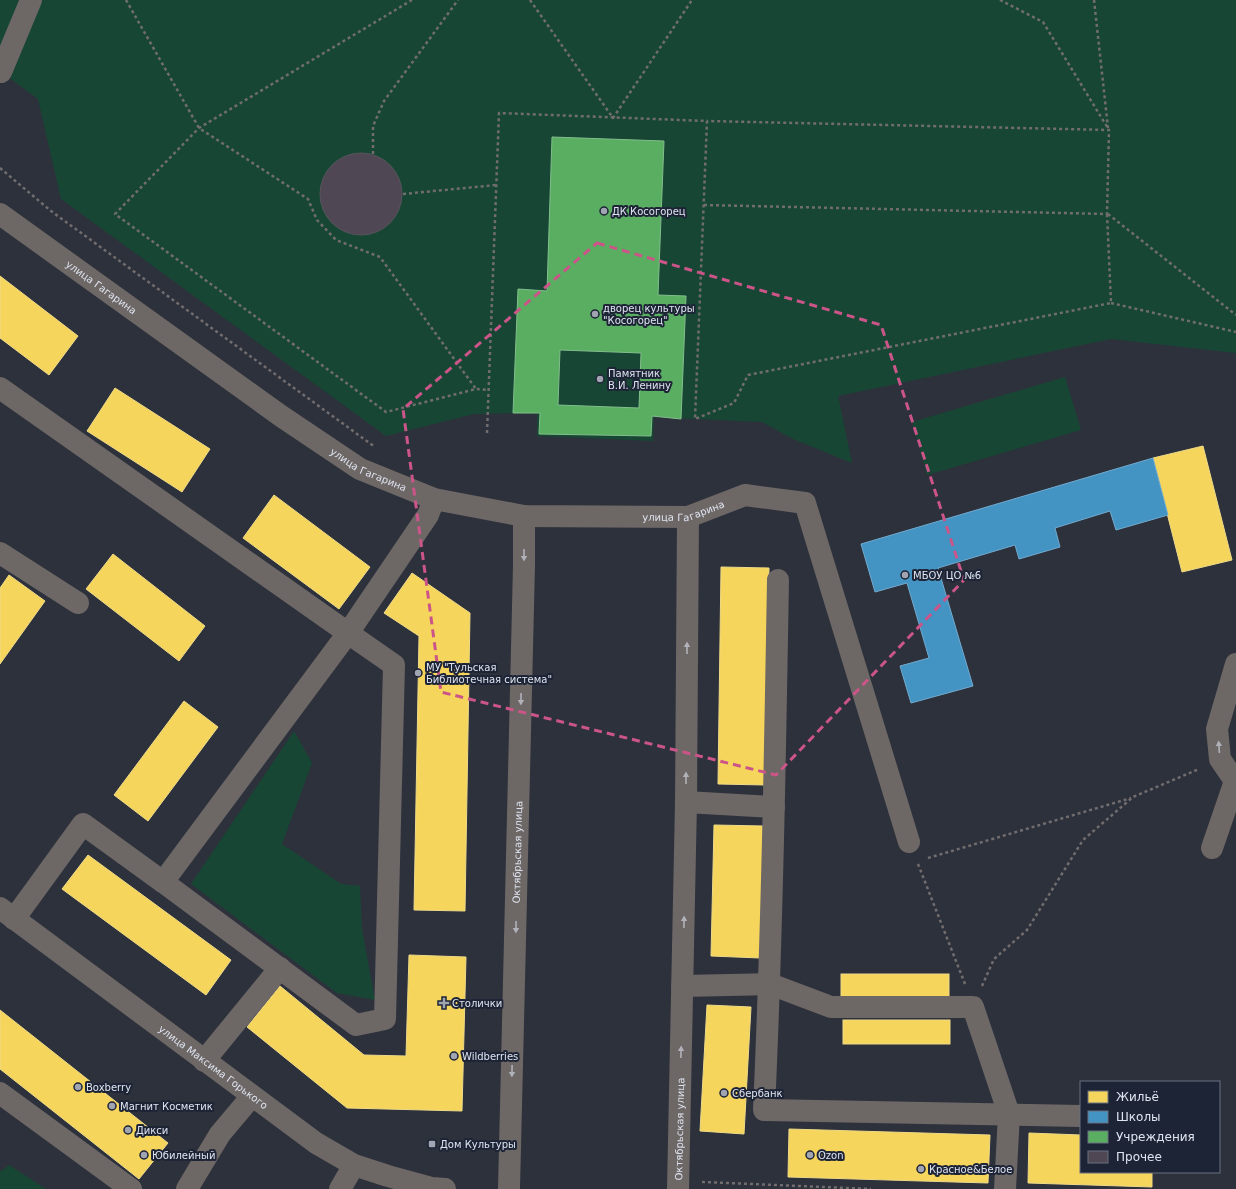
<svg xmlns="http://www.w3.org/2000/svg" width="1236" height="1189" font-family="'DejaVu Sans',sans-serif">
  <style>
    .green { fill: #174734 }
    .homes { fill: #f6d55c; stroke: #efda88 }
    .schools { fill: #4393c3; stroke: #72abd0 }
    .public { fill: #5aae61; stroke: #82be8c; fill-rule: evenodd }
    .building { fill: #4f4753; stroke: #57545b }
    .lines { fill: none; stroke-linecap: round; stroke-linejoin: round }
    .path { stroke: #716d6f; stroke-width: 2.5; stroke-dasharray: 3 3; stroke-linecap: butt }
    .minor { stroke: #6d6766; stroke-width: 22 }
    .oneway { fill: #b1b2b9 }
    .marked { fill: none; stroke: #cb5588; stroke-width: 3; stroke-dasharray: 8 5; stroke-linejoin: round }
    .poi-dot { fill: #a1a5b1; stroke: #1d2436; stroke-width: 1.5 }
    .labels { text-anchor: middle; stroke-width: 4; stroke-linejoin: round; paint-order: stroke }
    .poi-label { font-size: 10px; fill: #dfe4f0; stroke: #1d2436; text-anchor: start }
    .street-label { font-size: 10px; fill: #dfe4f0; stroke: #1d2436 }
  </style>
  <rect width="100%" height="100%" fill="#2d313b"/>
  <g class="green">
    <path d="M0 0H1236V353L1111 339 838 396 852 463 793 439 762 422 654 417 653 441 537 436V414L513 413 474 414 386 436 61 199 38 99 0 71Z"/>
    <path d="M1065 377 1081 430 927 475 912 422Z"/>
    <path d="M294 731 312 763 282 844 341 884 360 886 362 929 375 1000 337 993 191 884Z"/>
    <path d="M9 1165 46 1189H0V1172Z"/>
  </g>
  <g class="homes">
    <path d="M0 276 78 336 49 375 0 338Z"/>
    <path d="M115 388 210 449 182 492 87 431Z"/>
    <path d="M1203 446 1232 560 1182 572 1153 458Z"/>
    <path d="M274 495 370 567 339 609 243 538Z"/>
    <path d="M113 554 205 626 179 661 86 589Z"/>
    <path d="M721 567 769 568 765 785 718 784Z"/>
    <path d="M412 573 470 613 465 911 414 910 419 636 384 613Z"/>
    <path d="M9 575 45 601 0 664V588Z"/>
    <path d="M184 701 218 727 148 821 114 795Z"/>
    <path d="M714 825 764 826 760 958 711 956Z"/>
    <path d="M88 855 231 960 206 995 62 889Z"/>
    <path d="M409 955 466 957 462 1111 347 1108 247 1027 280 986 364 1055 406 1056Z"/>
    <rect x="841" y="974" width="108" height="23"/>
    <path d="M707 1005 751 1007 744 1134 700 1131Z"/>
    <path d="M0 1010 168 1143 139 1179 0 1069Z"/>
    <rect x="843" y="1020" width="107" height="24"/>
    <path d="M789 1129 990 1135 988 1183 788 1177Z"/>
    <path d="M1029 1133 1081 1135V1172H1152V1187L1028 1183Z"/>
  </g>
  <path class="schools" d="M1153 458 1168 515 1116 530 1110 511 1055 528 1060 547 1019 559 1015 545 938 568 973 686 911 703 900 666 929 658 907 583 875 592 861 544Z"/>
  <path class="public" d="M552 137 664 141 658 295 686 296 681 419 652 416 651 436 539 434 540 413H513L518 289 547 291ZM560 350 641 353 639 408 558 405Z"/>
  <circle class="building" cx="361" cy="194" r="41"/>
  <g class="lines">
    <g class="path">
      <path d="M126 0 199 128 308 199 317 220 336 240 380 257 476 389"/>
      <path d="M412 0 199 128 115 214 386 412 476 389 488 390"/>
      <path d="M530 0 613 118 692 0"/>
      <path d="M1000 0 1043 22 1109 130"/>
      <path d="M1094 0 1108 128"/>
      <path d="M373 154V126L384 101 458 0"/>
      <path d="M0 168 51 211 375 447"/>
      <path d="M403 194 496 185"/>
      <path d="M704 205 1107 214 1109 130 707 121"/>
      <path d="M1108 214 1236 315"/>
      <path d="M1111 303 1236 332"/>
      <path d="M487 433 499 113 707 121 695 419 734 403 748 375 1111 303 1107 214"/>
      <path d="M928 858 1131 798"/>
      <path d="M918 864 965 984"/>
      <path d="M982 986 994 959 1027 930 1083 840 1133 797 1199 769"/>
      <path d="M702 1182 871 1189"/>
    </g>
    <g class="minor">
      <path d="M1 72 31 0"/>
      <path id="s1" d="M0 214 281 416 360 469 434 499 524 516 688 517 745 495 805 503 909 842"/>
      <path d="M0 388 348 633 394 665 385 1019 356 1025 163 882 348 633 428 515 434 499"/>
      <path d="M0 553 78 603"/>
      <path d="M778 580C775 757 772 933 764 1110L1081 1116"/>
      <path d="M1235 781 1220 759 1217 729 1236 664"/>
      <path d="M686 802 774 807"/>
      <path d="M1212 848 1235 781"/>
      <path id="s2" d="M0 908 316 1143 354 1165 388 1176 432 1188 445 1189"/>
      <path d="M14 919 83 824 163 882"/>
      <path d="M682 986 770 984 831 1007H973L1009 1114 1005 1189"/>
      <path d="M204 1061 280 968"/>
      <path d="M0 1093 131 1189"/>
      <path d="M187 1189 220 1134 252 1096"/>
      <path d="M340 1189 354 1165"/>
      <path id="s3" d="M509 1189 524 565V516"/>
      <path id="s4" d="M678 1189 686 802 688 517"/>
    </g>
  </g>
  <defs><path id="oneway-solid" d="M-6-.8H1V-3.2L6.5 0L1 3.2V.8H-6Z"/></defs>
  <g class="oneway">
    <use href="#oneway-solid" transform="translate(524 555) rotate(90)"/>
    <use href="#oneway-solid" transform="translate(687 648) rotate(-90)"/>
    <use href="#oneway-solid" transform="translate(521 699) rotate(91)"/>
    <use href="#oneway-solid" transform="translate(1219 747) rotate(-94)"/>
    <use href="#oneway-solid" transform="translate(686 778) rotate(-90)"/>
    <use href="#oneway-solid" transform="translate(684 922) rotate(-89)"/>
    <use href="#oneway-solid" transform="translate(516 927) rotate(91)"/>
    <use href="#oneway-solid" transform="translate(681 1052) rotate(-89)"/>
    <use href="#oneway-solid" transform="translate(512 1071) rotate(91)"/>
  </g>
  <path class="marked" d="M597 243 881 325 964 580 776 775 441 692 403 409Z"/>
  <g class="poi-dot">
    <circle cx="604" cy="211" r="4"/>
    <circle cx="595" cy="314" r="4"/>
    <circle cx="600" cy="379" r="4"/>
    <circle cx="905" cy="575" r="4"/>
    <circle cx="418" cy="673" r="4"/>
    <path d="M442 997h4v4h4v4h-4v4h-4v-4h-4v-4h4z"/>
    <circle cx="454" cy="1056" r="4"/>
    <circle cx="78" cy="1087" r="4"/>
    <circle cx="724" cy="1093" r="4"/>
    <circle cx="112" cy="1106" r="4"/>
    <circle cx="128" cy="1130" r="4"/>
    <rect x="428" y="1140" width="8" height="8" rx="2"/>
    <circle cx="144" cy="1155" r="4"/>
    <circle cx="810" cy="1155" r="4"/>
    <circle cx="921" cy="1169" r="4"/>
  </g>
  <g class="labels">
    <g class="poi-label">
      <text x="612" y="215">ДК Косогорец</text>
      <text x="603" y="312">дворец культуры<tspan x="603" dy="12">"Косогорец"</tspan></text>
      <text x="608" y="377">Памятник<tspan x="608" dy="12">В.И. Ленину</tspan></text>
      <text x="913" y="579">МБОУ ЦО №6</text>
      <text x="426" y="671">МУ "Тульская<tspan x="426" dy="12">Библиотечная система"</tspan></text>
      <text x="452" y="1007">Столички</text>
      <text x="462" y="1060">Wildberries</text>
      <text x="86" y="1091">Boxberry</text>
      <text x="732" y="1097">Сбербанк</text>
      <text x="120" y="1110">Магнит Косметик</text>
      <text x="136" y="1134">Дикси</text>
      <text x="440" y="1148">Дом Культуры</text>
      <text x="152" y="1159">Юбилейный</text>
      <text x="818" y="1159">Ozon</text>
      <text x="929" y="1173">Красное&amp;Белое</text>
    </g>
    <g class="street-label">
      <text dy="4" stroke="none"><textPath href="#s1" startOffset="125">улица Гагарина</textPath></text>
      <text dy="4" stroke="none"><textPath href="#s1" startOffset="449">улица Гагарина</textPath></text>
      <text dy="4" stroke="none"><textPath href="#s1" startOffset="773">улица Гагарина</textPath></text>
      <text dy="4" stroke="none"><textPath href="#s3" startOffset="337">Октябрьская улица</textPath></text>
      <text dy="4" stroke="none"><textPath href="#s2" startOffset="266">улица Максима Горького</textPath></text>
      <text dy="4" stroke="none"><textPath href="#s4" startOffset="60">Октябрьская улица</textPath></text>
    </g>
  </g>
  <rect x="1080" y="1081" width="140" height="92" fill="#1d2436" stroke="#6b7180"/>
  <rect x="1088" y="1091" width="20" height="12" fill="#f6d55c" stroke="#6b7180"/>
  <text x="1116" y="1101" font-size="12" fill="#dfe4f0">Жильё</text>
  <rect x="1088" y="1111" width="20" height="12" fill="#4393c3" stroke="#6b7180"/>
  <text x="1116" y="1121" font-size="12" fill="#dfe4f0">Школы</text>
  <rect x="1088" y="1131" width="20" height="12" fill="#5aae61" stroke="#6b7180"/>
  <text x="1116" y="1141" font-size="12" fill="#dfe4f0">Учреждения</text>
  <rect x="1088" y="1151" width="20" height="12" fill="#4f4753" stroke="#6b7180"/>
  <text x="1116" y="1161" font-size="12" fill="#dfe4f0">Прочее</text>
</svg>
